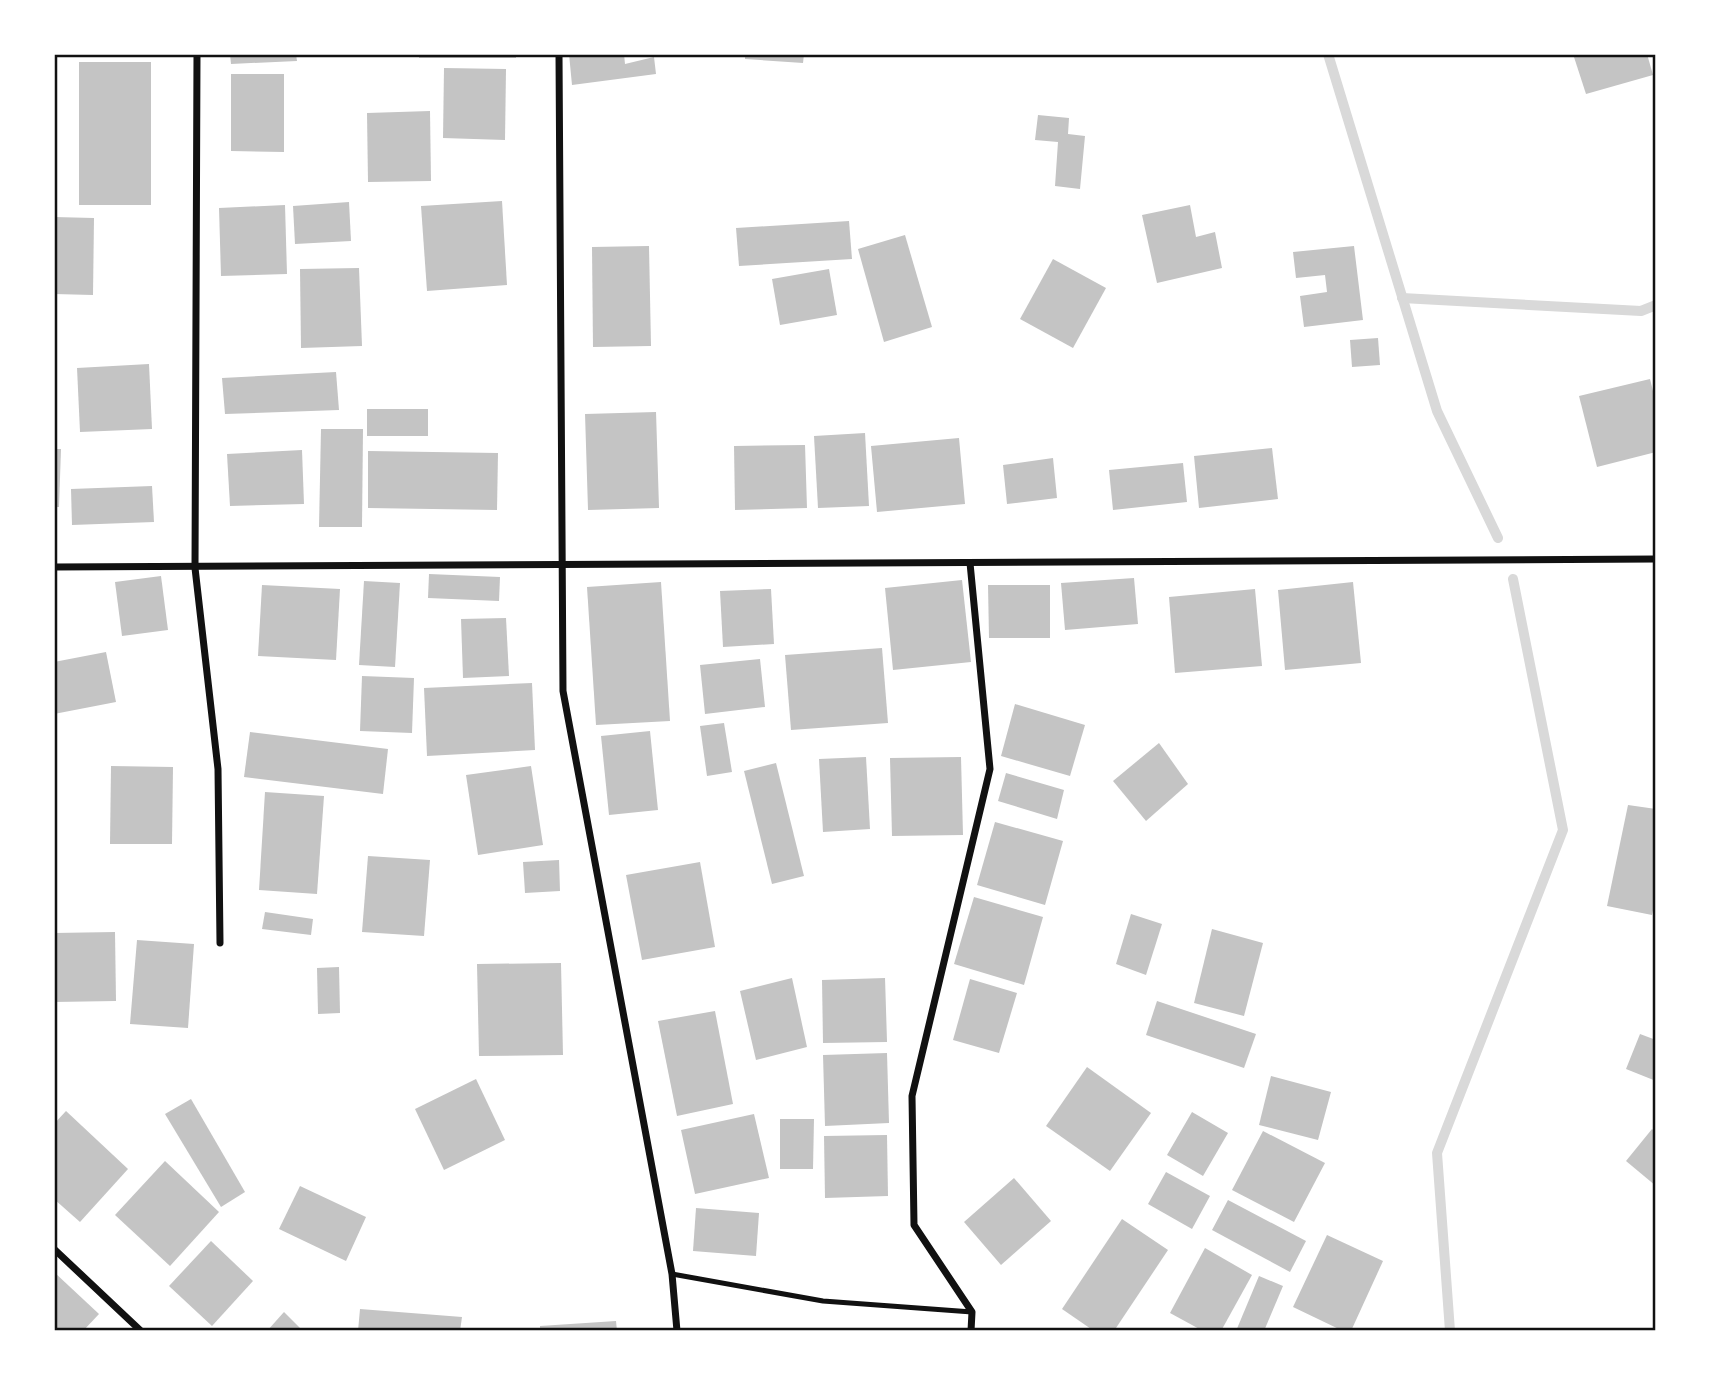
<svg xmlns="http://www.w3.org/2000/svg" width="1710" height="1385" font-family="Karla,sans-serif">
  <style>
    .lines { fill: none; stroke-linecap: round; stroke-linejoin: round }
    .stream { stroke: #d9d9d9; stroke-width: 10 }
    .building { fill: #c4c4c4 }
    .service { stroke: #111; stroke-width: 5 }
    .minor { stroke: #111; stroke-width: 7 }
    .neatline { fill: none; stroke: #111; stroke-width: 2.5 }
  </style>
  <rect width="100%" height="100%" fill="#fff"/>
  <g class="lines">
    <g class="stream">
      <path d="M1328 54 1437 411 1498 538"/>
      <path d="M1402 298 1641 311 1656 305"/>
      <path d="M1450 1331 1437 1153 1563 830 1513 579"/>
    </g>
  </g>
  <g class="building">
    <path d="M230 54H296L297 61 231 64Z"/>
    <rect x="419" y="54" width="97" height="4"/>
    <path d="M569 54H624L625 64 654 57 656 74 572 85Z"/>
    <path d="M745 54H804L803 63 745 59Z"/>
    <path d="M1573 54H1647L1653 75 1586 94Z"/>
    <rect x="79" y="62" width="72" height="143"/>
    <path d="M444 68 506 69 505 140 443 138Z"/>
    <path d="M231 74H284V152L231 151Z"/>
    <path d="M430 111 431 181 368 182 367 113Z"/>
    <path d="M1038 115 1069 118 1068 134 1085 136 1080 189 1055 186 1058 142 1035 140Z"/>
    <path d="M502 201 507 285 427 291 421 206Z"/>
    <path d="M349 202 351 241 295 244 293 206Z"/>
    <path d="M285 205 287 274 221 276 219 208Z"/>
    <path d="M1190 205 1196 237 1215 232 1222 268 1157 283 1142 215Z"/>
    <path d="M54 217 94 218 93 295 54 294Z"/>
    <path d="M849 221 852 259 739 266 736 228Z"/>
    <path d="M905 235 932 327 884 342 858 249Z"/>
    <path d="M649 246 651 346 593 347 592 247Z"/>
    <path d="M1354 246 1363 320 1304 327 1300 296 1327 292 1325 275 1296 278 1293 252Z"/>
    <path d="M1053 259 1106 288 1073 348 1020 319Z"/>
    <path d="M359 268 362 346 301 348 300 269Z"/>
    <path d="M829 269 837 315 780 325 772 279Z"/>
    <path d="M1378 338 1380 365 1352 367 1350 340Z"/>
    <path d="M149 364 152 429 80 432 77 368Z"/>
    <path d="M336 372 339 410 225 414 222 378Z"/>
    <path d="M1650 379 1656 403V452L1597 467 1579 396Z"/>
    <rect x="367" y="409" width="61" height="27"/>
    <path d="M656 412 659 508 588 510 585 414Z"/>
    <path d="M321 429H363L362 527H319Z"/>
    <path d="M865 433 869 506 818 508 814 436Z"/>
    <path d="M959 438 965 504 877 512 871 446Z"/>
    <path d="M805 445 807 508 735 510 734 446Z"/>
    <path d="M1272 448 1278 499 1199 508 1194 456Z"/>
    <path d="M54 449H61L59 507H54Z"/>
    <path d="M302 450 304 504 230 506 227 454Z"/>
    <path d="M368 451 498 453 497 510 368 508Z"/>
    <path d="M1053 458 1057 498 1007 504 1003 465Z"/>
    <path d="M1183 463 1187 502 1113 510 1109 470Z"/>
    <path d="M152 486 154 522 72 525 71 489Z"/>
    <path d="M429 574 500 577 499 601 428 598Z"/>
    <path d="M161 576 168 630 122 636 115 582Z"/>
    <path d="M1134 578 1138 624 1065 630 1061 583Z"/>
    <path d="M962 580 971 662 893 670 885 588Z"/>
    <path d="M364 581 400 583 395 667 359 665Z"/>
    <path d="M661 582 670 721 596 725 587 587Z"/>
    <path d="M1353 582 1361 663 1285 670 1278 590Z"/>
    <path d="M262 585 340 589 336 660 258 656Z"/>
    <path d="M988 585H1050V638H989Z"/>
    <path d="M771 589 774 644 723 647 720 591Z"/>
    <path d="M1255 589 1262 666 1175 673 1169 597Z"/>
    <path d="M506 618 509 676 463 678 461 619Z"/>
    <path d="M882 648 888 723 791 730 785 655Z"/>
    <path d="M106 652 116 702 54 714V662Z"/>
    <path d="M760 659 765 707 705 714 700 665Z"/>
    <path d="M362 676 414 678 412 733 360 731Z"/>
    <path d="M532 683 535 750 427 756 424 688Z"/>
    <path d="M1015 704 1085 725 1070 776 1001 756Z"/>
    <path d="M724 723 732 772 707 776 700 726Z"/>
    <path d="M650 731 658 810 609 815 601 736Z"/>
    <path d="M250 732 388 749 383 794 244 777Z"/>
    <path d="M1159 743 1188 784 1146 821 1113 781Z"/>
    <path d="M866 757 870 829 823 832 819 759Z"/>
    <path d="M961 757 963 835 892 836 890 758Z"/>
    <path d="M776 763 804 876 772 884 744 771Z"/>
    <path d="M111 766 173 767 172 844H110Z"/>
    <path d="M531 766 543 845 478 855 466 775Z"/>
    <path d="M1006 773 1064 790 1057 819 998 801Z"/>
    <path d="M265 792 324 796 317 894 259 890Z"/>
    <path d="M1628 805 1656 809V896L1652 915 1607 906Z"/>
    <path d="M995 822 1063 841 1045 905 977 885Z"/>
    <path d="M368 856 430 860 424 936 362 932Z"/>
    <path d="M559 860 560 891 525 893 523 862Z"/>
    <path d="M700 862 715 947 642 960 626 875Z"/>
    <path d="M974 897 1043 917 1024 985 954 964Z"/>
    <path d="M265 912 313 919 311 935 262 929Z"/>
    <path d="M1131 914 1162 924 1146 975 1116 964Z"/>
    <path d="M1212 929 1263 943 1244 1016 1194 1003Z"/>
    <path d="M115 932 116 1001 54 1002V933Z"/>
    <path d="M137 940 194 944 188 1028 130 1024Z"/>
    <path d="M561 963 563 1055 479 1056 477 964Z"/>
    <path d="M339 967 340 1013 318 1014 317 968Z"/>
    <path d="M792 978 807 1047 756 1060 740 991Z"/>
    <path d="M885 978 887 1042 823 1043 822 980Z"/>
    <path d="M970 979 1017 993 999 1053 953 1040Z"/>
    <path d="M1157 1001 1256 1034 1244 1068 1146 1035Z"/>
    <path d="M715 1011 733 1104 677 1116 658 1021Z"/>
    <path d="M1640 1034 1656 1040V1081L1626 1069Z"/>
    <path d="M887 1053 889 1123 825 1126 823 1055Z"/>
    <path d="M1087 1067 1151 1113 1110 1171 1046 1126Z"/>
    <path d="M1271 1076 1331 1092 1318 1140 1259 1125Z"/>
    <path d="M476 1079 505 1140 444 1170 415 1109Z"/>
    <path d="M191 1099 245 1192 221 1207 165 1114Z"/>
    <path d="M66 1111 128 1169 80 1222 54 1199V1124Z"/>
    <path d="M1192 1112 1228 1133 1203 1176 1167 1155Z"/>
    <path d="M754 1114 769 1178 695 1194 681 1130Z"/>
    <path d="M780 1119H814L813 1169H780Z"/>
    <path d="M1652 1129 1656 1133V1186L1626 1161Z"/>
    <path d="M1263 1131 1325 1163 1294 1222 1232 1190Z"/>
    <path d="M887 1135 888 1196 825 1198 824 1136Z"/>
    <path d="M165 1161 219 1212 170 1266 115 1215Z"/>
    <path d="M1166 1172 1210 1196 1192 1229 1148 1204Z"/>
    <path d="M1014 1178 1051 1221 1001 1265 964 1222Z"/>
    <path d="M300 1186 366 1217 346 1261 279 1229Z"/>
    <path d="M1228 1200 1306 1241 1290 1272 1212 1230Z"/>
    <path d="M696 1208 759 1213 756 1256 693 1251Z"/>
    <path d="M1122 1219 1168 1250 1114 1331H1094L1062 1309Z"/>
    <path d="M1327 1235 1383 1261 1351 1331H1343L1293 1307Z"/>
    <path d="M211 1241 253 1281 212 1326 169 1286Z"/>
    <path d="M1205 1248 1252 1275 1221 1331H1203L1170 1313Z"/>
    <path d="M54 1272 99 1314 83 1331H54Z"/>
    <path d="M1259 1276 1283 1286 1264 1331H1236Z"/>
    <path d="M360 1309 462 1317 460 1331H358Z"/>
    <path d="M284 1312 303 1331H267Z"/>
    <path d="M616 1321 617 1331H540V1326Z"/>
  </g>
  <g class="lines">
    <path class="service" d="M672 1274 823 1301 972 1312"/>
    <g class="minor">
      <path d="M197 54 195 568 218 769 220 943"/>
      <path d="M559 54 563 691 672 1274 677 1331"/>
      <path d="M970 563 990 769 912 1096 914 1225 972 1312 971 1331"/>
      <path d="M54 567 1656 559"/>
      <path d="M54 1249 141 1331"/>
    </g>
  </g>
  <rect width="1710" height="1385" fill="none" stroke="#ffffff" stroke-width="112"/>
  <rect x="56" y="56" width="1598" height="1273" class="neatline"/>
</svg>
